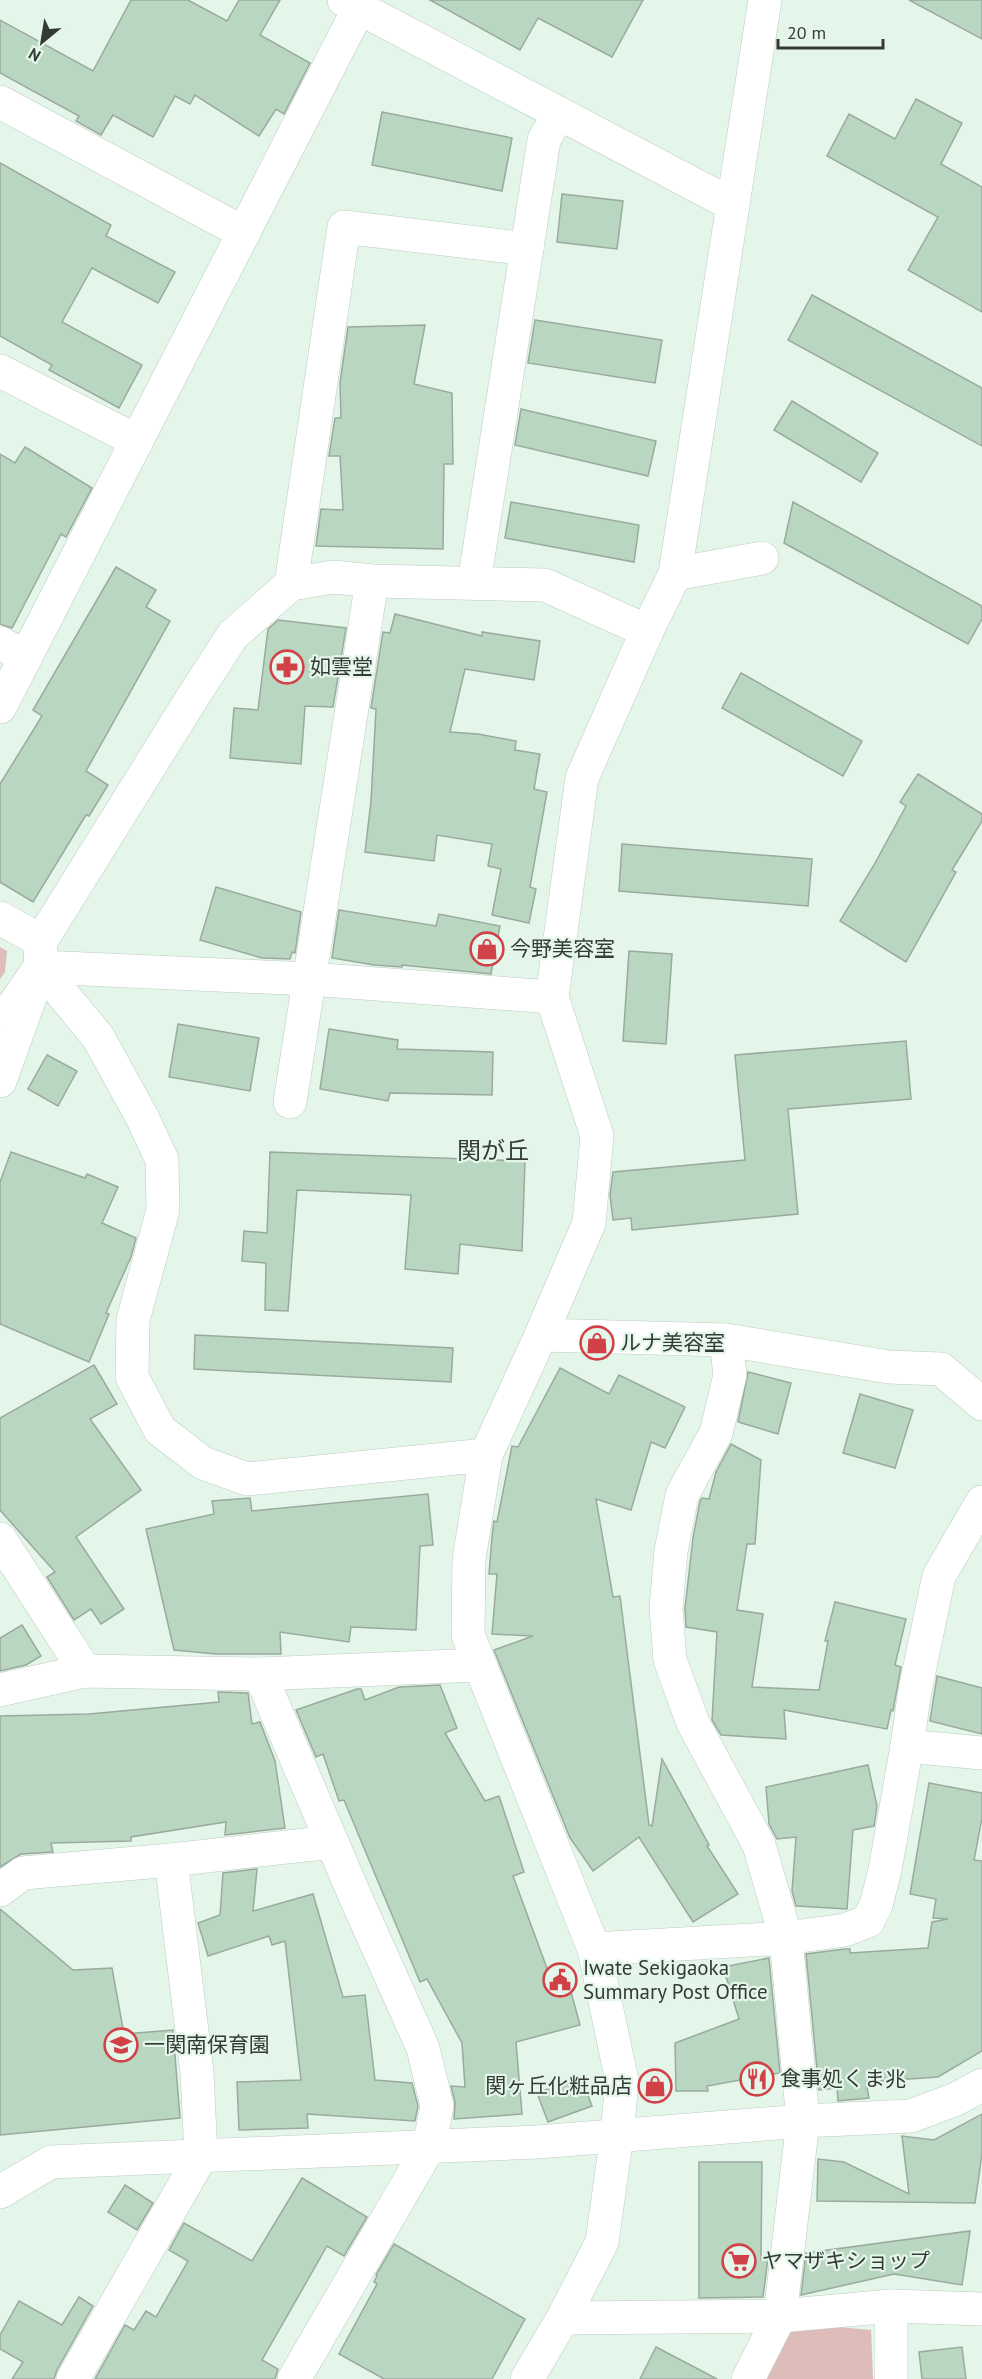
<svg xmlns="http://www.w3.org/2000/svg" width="982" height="2379" font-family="'PT Sans','Noto Sans JP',sans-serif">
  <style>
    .green { fill: #debcba }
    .building { fill: #b8d6c0; stroke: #9aaa9e; stroke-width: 1.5 }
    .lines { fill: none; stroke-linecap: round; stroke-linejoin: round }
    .minor-casing { stroke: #bcccc0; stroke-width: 34 }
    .tertiary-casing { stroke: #bcccc0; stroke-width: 34 }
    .minor { stroke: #fff; stroke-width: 33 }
    .tertiary { stroke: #fff; stroke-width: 33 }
    .labels { text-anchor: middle; stroke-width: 4.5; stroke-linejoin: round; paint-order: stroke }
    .poi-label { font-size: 21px; fill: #343b36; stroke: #e4f5e9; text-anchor: start }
    .quarter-label { font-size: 24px; fill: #343b36; stroke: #e4f5e9 }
  </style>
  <rect width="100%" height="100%" fill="#e4f5e9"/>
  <g class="green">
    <path d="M0 947 7 951 5 972 0 979Z"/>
    <path d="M796 2323 871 2330 873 2379H762Z"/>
  </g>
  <g class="building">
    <path d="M131 0H188L227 21 239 0H280L260 35 310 63 284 114 276 109 259 136 195 95 190 104 175 96 153 137 113 115 101 135 76 121 79 116 0 73V20L93 71Z"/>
    <path d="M430 0H643L612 57 538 18 520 50Z"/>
    <path d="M909 0H982V39Z"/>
    <path d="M916 99 962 123 941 164 982 187V312L908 270 938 217 827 156 849 114 895 139Z"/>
    <path d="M382 112 512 138 502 191 372 165Z"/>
    <path d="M0 163 111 225 106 236 175 272 158 303 92 268 62 322 142 365 119 408 49 370 52 365 0 336Z"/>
    <path d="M562 194 623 201 617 249 557 242Z"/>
    <path d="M812 295 982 388V446L788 340Z"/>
    <path d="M535 320 662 340 655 383 528 363Z"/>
    <path d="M425 325 414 384 452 393 453 464H444L443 549 316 546 321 509 343 510 340 456H329L335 418H341L340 383 348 327Z"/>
    <path d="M792 401 878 453 861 482 774 430Z"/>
    <path d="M521 409 656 441 648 476 515 445Z"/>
    <path d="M25 447 92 488 66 537 61 534 12 628 0 624V454L15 463Z"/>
    <path d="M511 502 639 525 634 562 505 538Z"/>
    <path d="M793 502 982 606V619L968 644 784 543Z"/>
    <path d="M116 567 156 590 146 607 170 621 86 771 108 785 89 816 86 815 33 902 0 882V784L42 716 33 710Z"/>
    <path d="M395 614 482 636V632L540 641 534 680 465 669 450 732 478 734 516 741 515 750 540 754 534 789 547 792 530 887 536 889 529 923 492 915 501 869 488 866 492 844 437 835 434 861 365 852 371 801 376 709 371 708 383 632 390 633Z"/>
    <path d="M278 620 346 628 333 707 305 706 301 764 230 758 234 708 258 710 268 629Z"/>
    <path d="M741 673 862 741 843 776 722 708Z"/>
    <path d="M918 774 982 814V821L952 870 956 872 906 962 840 921 874 865 906 806 900 802Z"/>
    <path d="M622 844 812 859 808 906 619 891Z"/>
    <path d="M216 887 301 912 295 953 292 952 290 959 262 958 200 940Z"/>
    <path d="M339 910 436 926 439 914 500 926 491 974 402 965V967L374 965 332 958Z"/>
    <path d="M629 951 672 954 666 1044 623 1041Z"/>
    <path d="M178 1024 259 1038 250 1091 169 1077Z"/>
    <path d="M329 1029 398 1040 397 1049 493 1052 492 1095 390 1093 388 1101 320 1089Z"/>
    <path d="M906 1041 911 1099 788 1109 798 1214 632 1230 631 1218 613 1220 610 1195 613 1172 745 1160 735 1055Z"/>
    <path d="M47 1055 77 1071 58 1106 28 1089Z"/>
    <path d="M11 1152 85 1178 87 1174 118 1187 102 1223 136 1238 131 1257 106 1313 109 1314 89 1362 0 1324V1182Z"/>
    <path d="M270 1152 525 1161 522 1251 460 1244 458 1274 405 1269 411 1195 297 1190 288 1311 265 1310 266 1263 242 1261 244 1231 267 1233Z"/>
    <path d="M195 1335 453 1348 451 1382 194 1369Z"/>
    <path d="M94 1365 117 1404 90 1419 141 1490 76 1537 124 1609 101 1624 91 1609 74 1620 47 1577 55 1572 0 1510V1418Z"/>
    <path d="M560 1368 609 1394 619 1375 685 1407 665 1448 651 1442 631 1510 596 1499 613 1597 620 1596 649 1825 652 1826 662 1759 709 1845 707 1846 738 1894 693 1922 639 1837 593 1871 570 1838 494 1650 533 1636 492 1634 497 1574H489L492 1537 494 1521 497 1522 512 1446 518 1447Z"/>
    <path d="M748 1372 791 1383 778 1434 738 1422Z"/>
    <path d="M860 1394 913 1410 895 1468 843 1453Z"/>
    <path d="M731 1444 761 1460 755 1544H747L737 1610 763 1614 752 1687 819 1690 828 1641H825L835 1602 906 1619 895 1665 901 1667 893 1711 891 1710 887 1729 784 1710 786 1739 721 1735 712 1720 717 1632 686 1627 685 1608 693 1538 700 1501 702 1498 709 1499 716 1472Z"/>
    <path d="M428 1494 433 1545 420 1546 416 1630 351 1627 349 1642 280 1632 281 1654H216L174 1650 146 1529 214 1514 212 1501 250 1498 252 1511Z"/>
    <path d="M22 1625 41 1656 26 1665 0 1671V1638Z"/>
    <path d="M937 1676 982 1688V1734L930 1721Z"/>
    <path d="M440 1685 457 1728 445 1733 485 1801 499 1796 524 1872 513 1876 548 1971 564 1966 580 2025 516 2042 522 2114 454 2119 455 2102 451 2086 465 2087 462 2043 427 1979 420 1982 344 1800 339 1801 323 1754 316 1757 296 1710 357 1689H361L365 1700 399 1687Z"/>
    <path d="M218 1692 248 1693 252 1724 260 1722 275 1761 285 1828 225 1835 226 1822 131 1837V1841L51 1843 53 1852 21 1854 0 1867V1716L89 1714 219 1702Z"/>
    <path d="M868 1765 877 1806 874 1826 853 1830 847 1909 796 1906 792 1891 796 1837 777 1839 769 1824 766 1787Z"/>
    <path d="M929 1783 982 1793V1818L974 1860 982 1861V2051L938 2077 866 2082 869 2098 838 2101 837 2088 819 2090 806 1954 845 1949H850V1953L928 1948 932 1922 948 1919 933 1918 936 1899 910 1894Z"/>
    <path d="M257 1869 253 1911 313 1894 343 1997 365 1995 375 2080 412 2083 418 2106 415 2121 307 2114 308 2128 239 2130 237 2082 301 2080 285 1941 272 1945 269 1936 208 1956 198 1923 220 1915 223 1873Z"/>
    <path d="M0 1909 73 1970 112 1968 124 2034 173 2030 180 2118 0 2135Z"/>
    <path d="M769 1958 780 2073 707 2086 708 2091H676L675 2043 739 2019 723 1967Z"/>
    <path d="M581 2077 592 2106 548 2122 537 2093Z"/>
    <path d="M982 2114V2154L975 2203 817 2201 818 2159 844 2162 909 2194 902 2136 934 2140Z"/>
    <path d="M699 2162H762L761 2259 768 2258 763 2297 699 2298Z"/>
    <path d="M302 2178 367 2217 344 2256 327 2246 262 2360 278 2369 275 2379H95L125 2325 134 2330 146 2311 156 2317 188 2261 169 2250 184 2223 252 2261Z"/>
    <path d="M125 2185 153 2203 137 2230 108 2212Z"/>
    <path d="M970 2231 962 2285 894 2274 801 2295 806 2253Z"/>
    <path d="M394 2244 525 2319 492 2379H384L339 2354 377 2284 374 2282 377 2276 376 2275Z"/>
    <path d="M79 2297 93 2306 57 2370 54 2379H12L23 2362 0 2349V2335L19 2301 62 2325Z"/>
    <path d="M656 2347 717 2379H640Z"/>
    <path d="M962 2347 966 2379H922L919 2352Z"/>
  </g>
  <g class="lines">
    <defs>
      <g id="minor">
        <path d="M344 0 733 205"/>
        <path d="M0 102 244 233"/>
        <path d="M0 371 137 441"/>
        <path d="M675 574 762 558"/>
        <path d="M474 583 544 140 559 113"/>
        <path d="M291 584 344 227 527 249"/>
        <path d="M0 643 26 657"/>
        <path d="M0 707 359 8"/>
        <path d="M0 918 41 941 40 967 98 1037 143 1119 162 1160 163 1210 133 1320 132 1377 160 1430 203 1463 247 1479 486 1455"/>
        <path d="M41 941 194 695 233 635 291 584 333 577 372 581 545 585 647 631"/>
        <path d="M0 1015 9 1012 40 967 309 979 552 997"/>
        <path d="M0 1081 32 992"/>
        <path d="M290 1102 372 581"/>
        <path d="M541 1335 726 1340 889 1367 941 1369 982 1404"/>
        <path d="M726 1340 730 1375 716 1433 682 1495 671 1551 666 1608 670 1660 693 1723 759 1845 786 1938 803 2121 780 2316 748 2379"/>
        <path d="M0 1539 85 1671"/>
        <path d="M260 1674 358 1903 423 2048 437 2106 429 2147 294 2379"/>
        <path d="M0 1690 85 1671 260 1674 479 1665"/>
        <path d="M907 1746 982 1753"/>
        <path d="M171 1860 332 1842"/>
        <path d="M0 1890 23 1873 171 1860 197 2072 201 2156 73 2379"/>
        <path d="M594 1949 786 1938 845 1930 868 1921 876 1905 885 1870 907 1746 915 1690 939 1576 982 1502"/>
        <path d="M617 2135 622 2081 594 1949 468 1635 469 1559 486 1455 541 1335 589 1223 597 1136 552 997 582 778 647 631 675 574 765 0"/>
        <path d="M891 2306V2379"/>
        <path d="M563 2318 780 2316 891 2306 982 2309"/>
      </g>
      <g id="tertiary">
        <path d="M0 2192 51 2162 537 2142 803 2121 911 2116 956 2099 982 2085"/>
        <path d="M527 2379 563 2318 602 2242 617 2135"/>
      </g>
    </defs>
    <use href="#minor" class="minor-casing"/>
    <use href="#tertiary" class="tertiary-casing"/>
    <use href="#minor" class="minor"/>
    <use href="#tertiary" class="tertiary"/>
  </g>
  <defs>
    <symbol id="pharmacy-ring" viewBox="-11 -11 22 22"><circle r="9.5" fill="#e4f5e9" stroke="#d14148" stroke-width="1.5"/><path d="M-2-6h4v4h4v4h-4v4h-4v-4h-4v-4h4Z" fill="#d14148"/></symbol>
    <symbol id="shop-ring" viewBox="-11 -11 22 22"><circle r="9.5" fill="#e4f5e9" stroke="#d14148" stroke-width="1.5"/><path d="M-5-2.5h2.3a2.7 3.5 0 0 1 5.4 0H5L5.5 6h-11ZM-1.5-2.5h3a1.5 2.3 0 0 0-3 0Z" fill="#d14148"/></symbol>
    <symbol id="civic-ring" viewBox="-11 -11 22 22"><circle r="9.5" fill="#e4f5e9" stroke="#d14148" stroke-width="1.5"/><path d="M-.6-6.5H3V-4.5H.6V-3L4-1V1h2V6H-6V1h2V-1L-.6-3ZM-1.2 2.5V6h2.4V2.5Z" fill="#d14148"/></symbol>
    <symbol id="school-ring" viewBox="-11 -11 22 22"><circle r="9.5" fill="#e4f5e9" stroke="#d14148" stroke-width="1.5"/><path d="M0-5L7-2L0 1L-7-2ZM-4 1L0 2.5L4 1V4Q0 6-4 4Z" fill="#d14148"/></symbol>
    <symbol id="restaurant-ring" viewBox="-11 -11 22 22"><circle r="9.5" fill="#e4f5e9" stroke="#d14148" stroke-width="1.5"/><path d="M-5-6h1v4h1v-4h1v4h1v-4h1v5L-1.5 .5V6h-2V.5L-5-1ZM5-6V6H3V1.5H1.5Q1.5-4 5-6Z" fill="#d14148"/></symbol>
    <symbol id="supermarket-ring" viewBox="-11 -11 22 22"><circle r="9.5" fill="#e4f5e9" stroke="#d14148" stroke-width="1.5"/><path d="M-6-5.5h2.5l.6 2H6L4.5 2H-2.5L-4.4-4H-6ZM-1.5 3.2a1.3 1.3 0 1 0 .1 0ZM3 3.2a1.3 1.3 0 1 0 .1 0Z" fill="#d14148"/></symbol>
  </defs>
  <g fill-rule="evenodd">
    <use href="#pharmacy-ring" x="268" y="648" width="38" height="38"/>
    <use href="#shop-ring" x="468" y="930" width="38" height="38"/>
    <use href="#shop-ring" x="578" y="1324" width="38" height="38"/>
    <use href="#civic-ring" x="541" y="1961" width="38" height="38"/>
    <use href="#school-ring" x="102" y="2026" width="38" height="38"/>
    <use href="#restaurant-ring" x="738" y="2060" width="38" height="38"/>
    <use href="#shop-ring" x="636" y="2067" width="38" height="38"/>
    <use href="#supermarket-ring" x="720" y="2242" width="38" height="38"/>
  </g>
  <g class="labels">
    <g class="poi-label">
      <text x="310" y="674">如雲堂</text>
      <text x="510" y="956">今野美容室</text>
      <text x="620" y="1350">ルナ美容室</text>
      <text x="583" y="1975">Iwate Sekigaoka<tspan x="583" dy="24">Summary Post Office</tspan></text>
      <text x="144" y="2052">一関南保育園</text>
      <text x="780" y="2086">食事処くま兆</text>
      <text x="632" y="2093" text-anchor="end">関ヶ丘化粧品店</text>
      <text x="762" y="2268">ヤマザキショップ</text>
    </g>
    <g class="quarter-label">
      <text x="493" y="1159">関が丘</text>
    </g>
  </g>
  <g transform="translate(42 42) rotate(210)" stroke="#e4f5e9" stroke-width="4.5" paint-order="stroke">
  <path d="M0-4.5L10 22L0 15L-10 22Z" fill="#343b36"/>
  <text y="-9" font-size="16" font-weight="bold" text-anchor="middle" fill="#343b36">N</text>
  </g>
  <path d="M778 39v9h105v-9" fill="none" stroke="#343b36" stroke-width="3"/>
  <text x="787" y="39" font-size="18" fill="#343b36" stroke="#e4f5e9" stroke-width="4.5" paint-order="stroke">20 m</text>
</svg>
